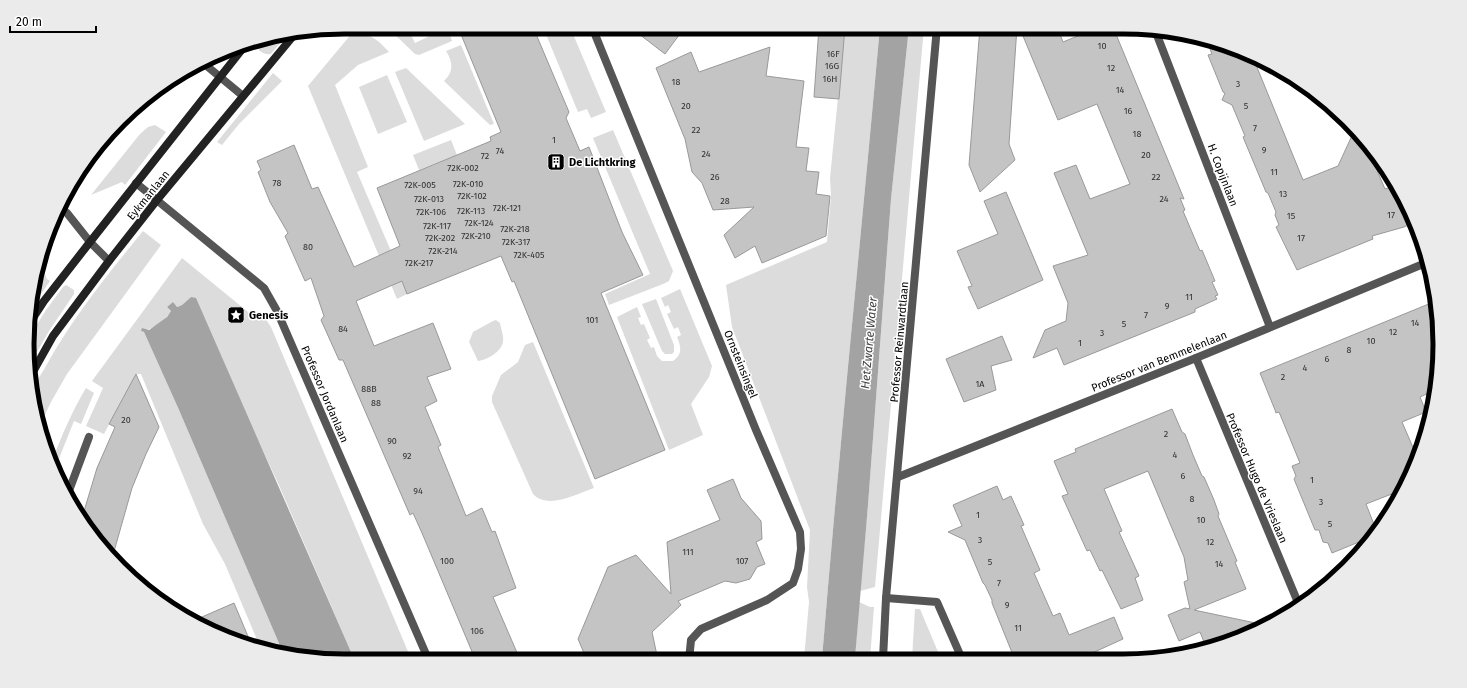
<svg xmlns="http://www.w3.org/2000/svg" width="1467" height="688" font-family="'Fira Sans',sans-serif">
  <style>
    .green { fill: #dcdcdc }
    .water { fill: #a3a3a3 }
    .building { fill: #c4c4c4; stroke: #999 }
    .lines { fill: none; stroke-linecap: round; stroke-linejoin: round }
    .minor { stroke: #555; stroke-width: 8 }
    .secondary { stroke: #222; stroke-width: 8 }
    .labels { text-anchor: middle; stroke-width: 3; stroke-linejoin: round; paint-order: stroke }
    .number-label { font-size: 9px; fill: #313131 }
    .poi-label { font-size: 11px; font-weight: bold; fill: #000; stroke: #fff; text-anchor: start }
    .street-label { font-size: 11px; fill: #000; stroke: #fff }
    .water-label { font-size: 12px; font-style: italic; fill: #444; stroke: #fff }
    .rim { fill: none; stroke: #000; stroke-width: 5 }
  </style>
  <rect width="100%" height="100%" fill="#fff"/>
  <g class="green">
    <path d="M387 27H407L415 43 440 31 442 35 449 32 452 41 419 55 415 54Z"/>
    <path d="M543 27H570L606 112 591 118 587 109 578 112Z"/>
    <path d="M845 27H880C861 238 839 448 822 659H804L809 602 807 587 810 530 732 327 726 285 827 242 831 196 830 178Z"/>
    <path d="M909 27H924L875 587 860 591 868 505 891 199Z"/>
    <path d="M353 32C373 36 375 37 389 52L358 65 335 85 368 167 357 172 409 293 397 299 308 86Z"/>
    <path d="M285 37 271 54C264 56 255 49 256 42Z"/>
    <path d="M461 45 494 124 490 125 444 81C454 72 453 62 446 51Z"/>
    <path d="M406 68 465 124 424 141 395 72Z"/>
    <path d="M273 73 282 81 239 124 222 145 217 142Z"/>
    <path d="M387 75 407 122 378 134 359 87Z"/>
    <path d="M155 125 166 132 125 185 122 182 91 195 140 134 148 127Z"/>
    <path d="M613 130 673 271 669 281 663 284 609 305 605 294 650 274 593 138Z"/>
    <path d="M451 140 457 155 419 170 413 155Z"/>
    <path d="M143 231 161 245 67 374 51 402 40 425C37 416 30 403 32 393 33 386 42 373 46 366 73 317 108 274 143 231Z"/>
    <path d="M182 258 259 321 265 318 271 327 412 661H355L278 483 191 297 182 305 176 307 173 302 167 307 171 311C165 321 152 330 141 331L144 332 179 410 284 655 261 649 225 564 203 524 141 374H136L104 434 86 426 103 388 92 381Z"/>
    <path d="M41 264 47 279 50 281 32 307 33 282Z"/>
    <path d="M66 285 74 290V294L49 331 29 366 28 339 46 310 63 287Z"/>
    <path d="M680 289 712 366 709 377 691 404 703 435 669 450 617 317 637 307 641 317 638 318 641 325 644 324 650 338 647 340 651 348 654 347 657 356 662 361H673C683 354 681 347 677 337L681 335 678 327 674 329 667 314 671 312 668 305 665 307 661 298Z"/>
    <path d="M656 299 674 345V352L672 354H665L662 351 642 304Z"/>
    <path d="M496 320 500 323C501 329 504 336 503 342 501 352 487 360 478 361L469 342 473 332 493 321Z"/>
    <path d="M533 342 594 488C576 494 548 510 533 494L492 402V396L501 375 518 362 525 345Z"/>
    <path d="M86 388 94 393 81 424 74 421 56 466 53 459C62 434 73 410 86 388Z"/>
    <path d="M859 602 870 607H874L870 659H855Z"/>
    <path d="M915 609H920L941 659H912Z"/>
  </g>
  <g class="water">
    <path d="M880 27H909L891 199 868 505 855 658V659H822C839 448 861 238 880 27Z"/>
    <path d="M191 297 196 298 355 661 284 655 179 410 144 332 141 331 142 328 149 330 167 317 171 311 167 307 173 302 177 307 182 305Z"/>
  </g>
  <g class="building">
    <path d="M458 27H533L569 112 566 118 580 151 589 147 622 232 643 275 601 293 665 450 595 479 514 281 512 282 501 256 407 294 402 281 356 301 374 346 433 323 451 369 427 377 437 401 425 407 441 445 438 447 466 516 482 508 492 532 495 531 516 588 493 597 518 655 505 660 476 661 422 533 413 513 410 515 343 360H339L321 320 324 316 311 278 305 281 285 236 288 233 270 202 258 172 261 170 257 161 294 145 312 189 318 187 354 267 400 246 377 188 491 141 490 137 501 132Z"/>
    <path d="M630 27H685L665 54Z"/>
    <path d="M819 27H845L839 99 814 97Z"/>
    <path d="M980 27H1017L1009 144 1015 160 980 192 969 165Z"/>
    <path d="M1044 27H1057L1063 42 1100 27H1113L1184 199 1180 198 1185 210 1183 211 1200 251 1202 250 1215 281 1212 282 1218 295 1215 296 1217 299 1195 309V312L1064 365 1057 348 1033 358 1045 330 1066 321 1068 303 1053 266 1088 255 1054 173 1076 165 1090 199 1130 184 1097 104 1058 120 1023 36Z"/>
    <path d="M1206 39 1244 51 1252 55 1303 180 1338 166 1355 129 1364 140 1385 189 1396 185 1415 222 1404 227 1372 236 1373 239 1297 270 1276 227 1279 225 1275 215 1276 212 1268 193 1266 192 1243 137 1245 136 1232 105 1222 100 1225 93 1223 92 1208 55 1212 54Z"/>
    <path d="M770 47 766 76 804 81 796 147 809 148 806 171 819 172 816 194 830 196 826 236 762 263 755 246 735 258 724 235 754 207 713 210 702 183 692 172 685 139 656 68 691 52 699 72Z"/>
    <path d="M1006 192 1043 280 978 309 968 287 972 286 957 251 998 234 984 201Z"/>
    <path d="M1436 301 1440 344 1435 390 1420 397 1426 412 1402 422 1418 459 1416 465 1402 490 1366 504 1377 532 1376 535 1332 553 1328 543 1323 542 1319 530H1315L1294 479 1296 476 1292 466 1300 463 1279 412 1276 413 1275 410 1260 373Z"/>
    <path d="M1002 336 1012 360 991 366 996 390 964 402 946 359Z"/>
    <path d="M136 374 159 427 146 454 132 488 113 555 82 518 97 468 115 427 109 424Z"/>
    <path d="M1172 409 1182 432 1185 434 1193 455 1202 476 1204 477 1214 500 1219 514 1218 516 1237 561 1235 562 1246 589 1194 610 1265 625 1245 637 1206 647 1200 632 1179 641 1168 615 1185 608 1190 609 1184 582 1188 580 1184 557 1148 471 1104 489 1122 531 1119 532 1139 576 1135 578 1143 600 1121 609 1102 570 1100 571 1090 550 1087 551 1062 496 1068 494 1054 461 1076 452 1075 449Z"/>
    <path d="M733 479 741 498 761 521 762 539 756 542 765 564 757 567 750 579 736 583 725 581 678 601 681 605 652 632 658 660H587L578 639 608 567 636 555 671 594 667 542 720 520 707 490Z"/>
    <path d="M997 486 1003 500 1011 496 1024 525 1021 526 1040 570 1034 573 1053 616 1060 613 1069 635 1114 617 1123 639 1079 659H1012V658L1016 656 1013 655 992 603V600L985 585 983 583 965 540 948 532 962 526 953 505Z"/>
    <path d="M234 603 252 646 223 637 195 620Z"/>
  </g>
  <g class="lines">
    <g class="minor">
      <path d="M592 27 756 430 800 532 801 549 798 569 793 583 767 600 701 629 691 640 689 660"/>
      <path d="M1155 30 1270 327"/>
      <path d="M202 62 243 96"/>
      <path d="M136 183 264 288 277 311 429 661"/>
      <path d="M61 208 67 213 90 242 109 261"/>
      <path d="M1196 358 1299 605"/>
      <path d="M898 477 1196 358 1428 262"/>
      <path d="M67 496 89 437"/>
      <path d="M142 587 149 588 152 593"/>
      <path d="M886 598 937 602 962 659"/>
      <path d="M883 659 886 598 937 27"/>
    </g>
    <g class="secondary">
      <path d="M29 324 44 301 90 242 247 43"/>
      <path d="M30 377 53 336 109 261 157 200 294 35"/>
    </g>
  </g>
  <defs>
    <symbol id="building-square" viewBox="-11 -11 22 22"><rect x="-9" y="-9" width="18" height="18" rx="4" fill="#000" stroke="#fff"/><path d="M-4-6H4V6H1V3H-1V6H-4ZM-2.5-4.3h1.7v1.8h-1.7ZM.8-4.3h1.7v1.8H.8ZM-2.5-1h1.7V.8h-1.7ZM.8-1h1.7V.8H.8Z" fill="#fff"/></symbol>
    <symbol id="sight-square" viewBox="-11 -11 22 22"><rect x="-9" y="-9" width="18" height="18" rx="4" fill="#000" stroke="#fff"/><path d="M0-6L1.8-2.2L6-1.7L2.9 1.2L3.7 5.4L0 3.3L-3.7 5.4L-2.9 1.2L-6-1.7L-1.8-2.2Z" fill="#fff"/></symbol>
  </defs>
  <g fill-rule="evenodd">
    <use href="#building-square" x="546" y="152" width="20" height="20"/>
    <use href="#sight-square" x="226" y="305" width="20" height="20"/>
  </g>
  <g class="labels">
    <g class="number-label">
      <text x="1102" y="49">10</text>
      <text x="833" y="57">16F</text>
      <text x="832" y="69">16G</text>
      <text x="1111" y="71">12</text>
      <text x="830" y="82">16H</text>
      <text x="676" y="85">18</text>
      <text x="1238" y="87">3</text>
      <text x="1120" y="93">14</text>
      <text x="686" y="109">20</text>
      <text x="1246" y="109">5</text>
      <text x="1128" y="114">16</text>
      <text x="1255" y="131">7</text>
      <text x="696" y="133">22</text>
      <text x="1137" y="137">18</text>
      <text x="554" y="143">1</text>
      <text x="1264" y="153">9</text>
      <text x="500" y="154">74</text>
      <text x="706" y="157">24</text>
      <text x="1146" y="158">20</text>
      <text x="485" y="159">72</text>
      <text x="463" y="171">72K-002</text>
      <text x="1274" y="175">11</text>
      <text x="715" y="180">26</text>
      <text x="1156" y="180">22</text>
      <text x="277" y="186">78</text>
      <text x="468" y="187">72K-010</text>
      <text x="420" y="188">72K-005</text>
      <text x="1283" y="197">13</text>
      <text x="472" y="199">72K-102</text>
      <text x="429" y="202">72K-013</text>
      <text x="1164" y="202">24</text>
      <text x="725" y="204">28</text>
      <text x="507" y="211">72K-121</text>
      <text x="471" y="214">72K-113</text>
      <text x="431" y="215">72K-106</text>
      <text x="1391" y="218">17</text>
      <text x="1291" y="219">15</text>
      <text x="479" y="226">72K-124</text>
      <text x="437" y="229">72K-117</text>
      <text x="515" y="232">72K-218</text>
      <text x="476" y="239">72K-210</text>
      <text x="440" y="241">72K-202</text>
      <text x="1301" y="241">17</text>
      <text x="516" y="245">72K-317</text>
      <text x="308" y="250">80</text>
      <text x="443" y="254">72K-214</text>
      <text x="529" y="258">72K-405</text>
      <text x="419" y="266">72K-217</text>
      <text x="1189" y="300">11</text>
      <text x="1167" y="309">9</text>
      <text x="1146" y="318">7</text>
      <text x="592" y="323">101</text>
      <text x="1415" y="326">14</text>
      <text x="1124" y="327">5</text>
      <text x="343" y="332">84</text>
      <text x="1393" y="335">12</text>
      <text x="1102" y="336">3</text>
      <text x="1371" y="344">10</text>
      <text x="1080" y="346">1</text>
      <text x="1349" y="353">8</text>
      <text x="1327" y="362">6</text>
      <text x="1305" y="371">4</text>
      <text x="1283" y="380">2</text>
      <text x="980" y="387">1A</text>
      <text x="369" y="392">88B</text>
      <text x="376" y="406">88</text>
      <text x="126" y="423">20</text>
      <text x="1166" y="437">2</text>
      <text x="392" y="444">90</text>
      <text x="1175" y="458">4</text>
      <text x="407" y="459">92</text>
      <text x="1183" y="479">6</text>
      <text x="1312" y="483">1</text>
      <text x="418" y="494">94</text>
      <text x="1192" y="502">8</text>
      <text x="1321" y="505">3</text>
      <text x="978" y="518">1</text>
      <text x="1201" y="523">10</text>
      <text x="1330" y="527">5</text>
      <text x="980" y="543">3</text>
      <text x="1210" y="545">12</text>
      <text x="688" y="555">111</text>
      <text x="447" y="564">100</text>
      <text x="742" y="564">107</text>
      <text x="990" y="565">5</text>
      <text x="1219" y="567">14</text>
      <text x="999" y="586">7</text>
      <text x="1007" y="608">9</text>
      <text x="1018" y="631">11</text>
      <text x="477" y="634">106</text>
    </g>
    <g class="poi-label">
      <text x="569" y="166">De Lichtkring</text>
      <text x="249" y="319">Genesis</text>
    </g>
    <g class="street-label">
      <text transform="translate(1223 175) rotate(69)" y="4">H. Copijnlaan</text>
      <text transform="translate(148 195) rotate(-51)" y="4">Eykmanlaan</text>
      <text transform="translate(899 342) rotate(-85)" y="4">Professor Reinwardtlaan</text>
      <text transform="translate(1159 361) rotate(-22)" y="4">Professor van Bemmelenlaan</text>
      <text transform="translate(741 364) rotate(68)" y="4">Ornsteinsingel</text>
      <text transform="translate(325 394) rotate(67)" y="4">Professor Jordanlaan</text>
      <text transform="translate(1257 478) rotate(67)" y="4">Professor Hugo de Vrieslaan</text>
    </g>
    <g class="water-label">
      <text transform="translate(869 343) rotate(-85)" y="4">Het Zwarte Water</text>
    </g>
  </g>
  <path d="M0 0H1467V688H0ZM344 34H1123A310 310 0 0 1 1433 344V344A310 310 0 0 1 1123 654H344A310 310 0 0 1 34 344V344A310 310 0 0 1 344 34Z" fill="#ebebeb" fill-rule="evenodd"/>
  <path class="rim" d="M344 34H1123A310 310 0 0 1 1433 344V344A310 310 0 0 1 1123 654H344A310 310 0 0 1 34 344V344A310 310 0 0 1 344 34Z"/>
  <path d="M10 26v6h86v-6" fill="none" stroke="#000000" stroke-width="2"/>
  <text x="16" y="26" font-size="12" fill="#000000" stroke="#ffffff" stroke-width="3" paint-order="stroke">20 m</text>
</svg>
